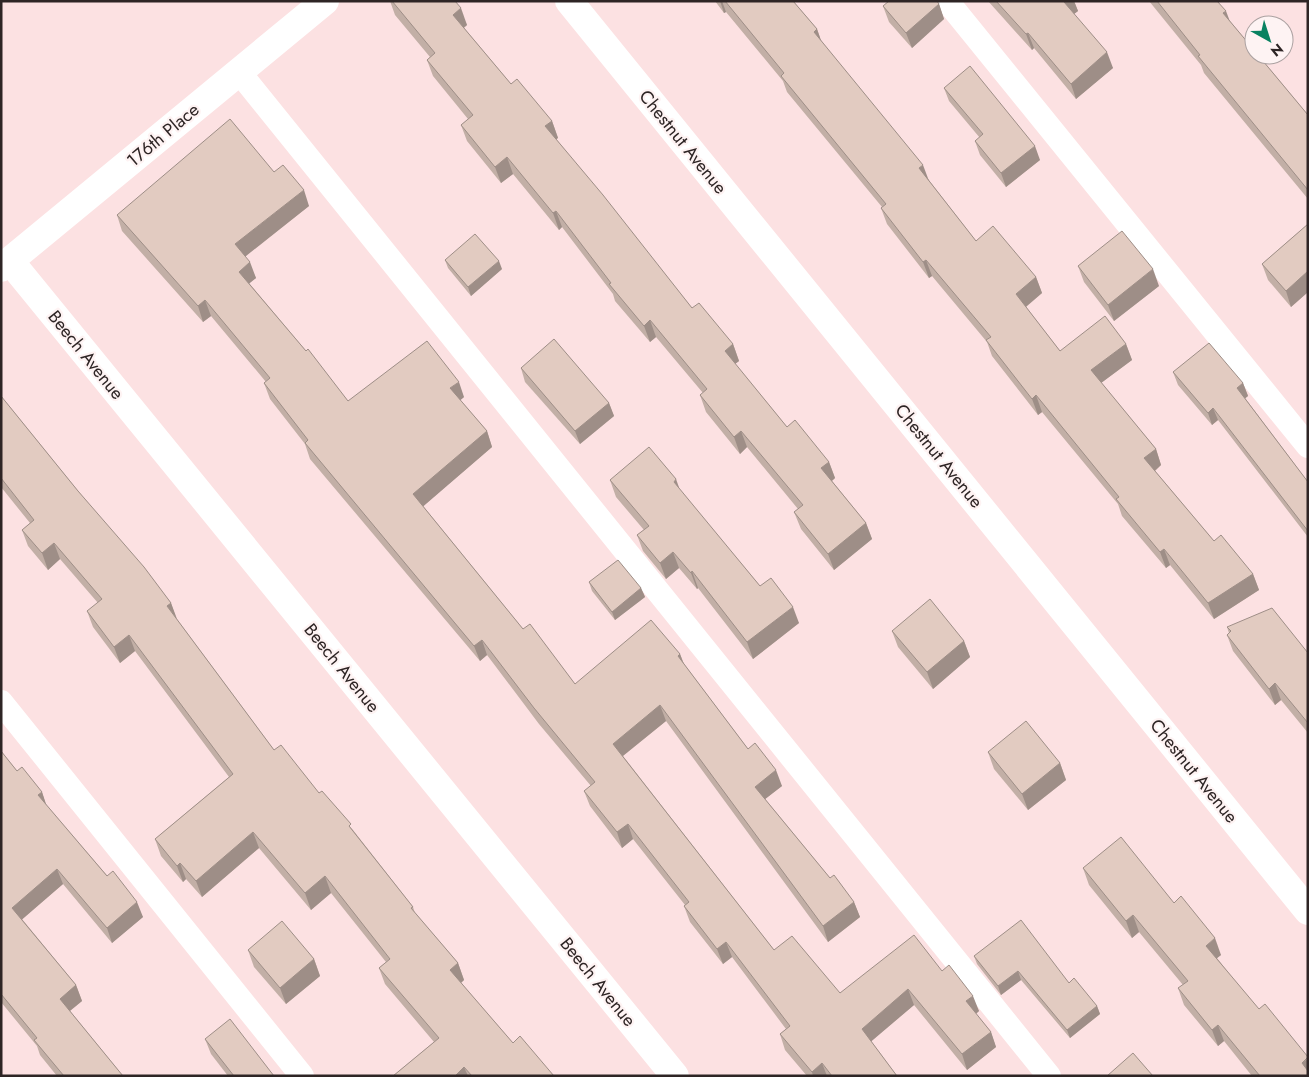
<svg xmlns="http://www.w3.org/2000/svg" width="1309" height="1077" font-family="Jost,sans-serif">
  <style>
    .lines { fill: none; stroke-linecap: round; stroke-linejoin: round }
    .service { stroke: #fff; stroke-width: 24 }
    .minor { stroke: #fff; stroke-width: 28 }
    .wall { fill: #c2afa6 }
    .shaded-wall { fill: #9e8e87 }
    .building { fill: #e2cbc1; stroke: #9e8e87 }
    .labels { text-anchor: middle; stroke-width: 4.5; stroke-linejoin: round; paint-order: stroke }
    .street-label { font-size: 18px; fill: #2e2525; stroke: #fef3f3 }
  </style>
  <rect width="100%" height="100%" fill="#fce1e2"/>
  <g class="lines">
    <g class="service">
      <path d="M947 1 1308 446"/>
      <path d="M239 72 1049 1076"/>
      <path d="M1 702 302 1076"/>
    </g>
    <g class="minor">
      <path d="M569 1 1308 911"/>
      <path d="M10 261 675 1076"/>
      <path d="M1 268 325 1"/>
    </g>
  </g>
  <g class="wall">
    <path d="M390 1H455L467 25 464 28 511 84 552 121 558 138 556 139 692 308 733 344 739 361 735 364 787 427 829 462 835 478 832 481 866 523 872 539 834 570 801 529 794 512 798 509 747 447 740 454 706 412 700 395 703 393 656 337 650 342 615 301 613 294 562 227 559 230 513 174 501 183 467 141 461 125 468 119 433 76 427 60 430 57 395 15Z"/>
    <path d="M715 1H793L817 29 821 41 976 241 1036 277 1042 293 1026 307 1060 351 1126 344 1132 360 1101 383 1156 449 1161 465 1155 471 1214 541 1253 574 1259 590 1214 619 1170 565 1166 568 1122 516 1118 504 1042 412 1038 415 992 356 987 342 932 276 929 278 887 224 881 208 882 207 787 92 783 81 726 12 724 13Z"/>
    <path d="M988 1H1074L1078 11 1074 14 1113 68 1076 99 1034 48 1032 50Z"/>
    <path d="M1149 1H1217L1229 20 1308 115V199L1204 73 1201 65Z"/>
    <path d="M939 4 944 19 912 48 889 22 883 6Z"/>
    <path d="M944 88 1040 160 1006 187 980 155 975 141 980 138 949 101Z"/>
    <path d="M274 172 309 206 245 256 256 278 249 283 348 401 464 397 460 400 487 431 492 447 423 506 523 629 575 684 680 654 684 664 748 749 782 786 765 799 830 878 854 902 860 917 828 942 666 721 623 756 774 950 840 993 942 971 979 1011 976 1014 991 1032 996 1047 967 1070 914 1005 871 1041 897 1076H807L785 1050 780 1034 786 1029 732 957 723 964 690 922 684 906 685 905 633 839 622 848 590 806 584 791 591 786 539 724 487 655 480 661 310 459 305 444 270 399 264 383 266 382 211 316 203 322 122 231 117 215Z"/>
    <path d="M1308 224V292L1291 307 1268 280 1262 264Z"/>
    <path d="M445 260 502 269 471 296 448 268Z"/>
    <path d="M1078 266 1159 286 1114 321 1084 282Z"/>
    <path d="M521 368 609 403 614 416 580 444 525 382Z"/>
    <path d="M1173 372 1243 383 1248 396 1245 398 1308 482V537L1218 420 1212 425 1178 385Z"/>
    <path d="M1 396 78 491 171 603 176 618 274 750 319 793 353 830 413 907 415 913 458 963 464 980 461 983 513 1043 554 1076H393L434 1042 385 984 379 968 386 962 331 893 311 910 259 848 202 897 186 879 183 882 161 856 155 839 229 777 135 651 120 663 93 627 87 611 98 603 60 559 48 570 28 546 22 530 30 523 1 487Z"/>
    <path d="M610 480 679 489 760 586 799 623 753 659 698 588 697 589 679 568 666 579 643 551 637 535 644 530 616 497Z"/>
    <path d="M589 582 641 588 645 597 615 620 592 591Z"/>
    <path d="M1227 627 1308 653V733L1281 700 1275 705 1233 651 1227 635 1229 633Z"/>
    <path d="M892 631 964 641 970 657 933 689 898 647Z"/>
    <path d="M1 751 17 771 42 792 46 805 143 917 112 943 63 884 22 919 76 985 82 1001 70 1011 123 1076H57L40 1055 37 1046 1 1002Z"/>
    <path d="M988 752 1060 763 1066 780 1028 810 994 769Z"/>
    <path d="M1083 868 1174 903 1221 955 1217 958 1308 1076H1252L1224 1041 1218 1046 1184 1005 1178 988 1183 985 1139 932 1132 938 1089 885Z"/>
    <path d="M248 950 314 959 320 976 286 1004 254 967Z"/>
    <path d="M974 956 1069 983 1097 1006 1100 1014 1070 1038 1021 980 1001 995 977 964Z"/>
    <path d="M205 1039 274 1076H228L211 1054Z"/>
  </g>
  <g class="shaded-wall">
    <path d="M720 1H722L726 12 724 13Z"/>
    <path d="M1065 1H1074L1078 11 1070 17 1064 2Z"/>
    <path d="M939 4 944 19 912 48 906 33Z"/>
    <path d="M461 8 467 25 459 31 453 15Z"/>
    <path d="M1226 11 1232 27 1223 13Z"/>
    <path d="M817 29 823 46 814 32Z"/>
    <path d="M1028 33 1034 48 1032 50 1026 34Z"/>
    <path d="M1107 52 1113 68 1076 99 1071 84Z"/>
    <path d="M552 121 558 138 551 143 545 126Z"/>
    <path d="M1035 146 1040 160 1006 187 1001 173Z"/>
    <path d="M507 157 513 174 501 183 495 167Z"/>
    <path d="M923 165 929 181 925 185 919 168Z"/>
    <path d="M304 190 309 206 241 260 235 244Z"/>
    <path d="M556 211 562 227 559 230 553 213Z"/>
    <path d="M926 260 932 276 929 278 923 262Z"/>
    <path d="M499 261 502 269 471 296 468 287Z"/>
    <path d="M250 262 256 278 245 287 239 272Z"/>
    <path d="M1153 269 1159 286 1114 321 1108 305Z"/>
    <path d="M1308 271V292L1291 307 1286 291Z"/>
    <path d="M1036 277 1042 293 1022 310 1016 294Z"/>
    <path d="M205 300 211 316 203 322 198 306Z"/>
    <path d="M650 320 656 337 650 342 644 326Z"/>
    <path d="M733 344 739 361 731 367 725 351Z"/>
    <path d="M1126 344 1132 360 1097 386 1091 370Z"/>
    <path d="M459 382 464 397 456 404 450 388Z"/>
    <path d="M1243 383 1248 396 1242 401 1237 388Z"/>
    <path d="M1036 395 1042 412 1038 415 1032 399Z"/>
    <path d="M609 403 614 416 580 444 575 431Z"/>
    <path d="M1213 408 1218 420 1212 425 1208 413Z"/>
    <path d="M487 431 492 447 419 510 413 494Z"/>
    <path d="M741 431 747 447 740 454 734 437Z"/>
    <path d="M1156 449 1161 465 1150 475 1144 458Z"/>
    <path d="M829 462 835 478 827 485 821 468Z"/>
    <path d="M676 479 682 496 674 482Z"/>
    <path d="M866 523 872 539 834 570 828 554Z"/>
    <path d="M54 543 60 559 48 570 42 553Z"/>
    <path d="M1164 549 1170 565 1166 568 1160 552Z"/>
    <path d="M673 552 679 568 666 579 660 563Z"/>
    <path d="M692 571 698 588 697 589 691 573Z"/>
    <path d="M1253 574 1259 590 1214 619 1208 603Z"/>
    <path d="M641 588 645 597 615 620 612 612Z"/>
    <path d="M171 603 177 619 167 606Z"/>
    <path d="M793 607 799 623 753 659 747 642Z"/>
    <path d="M129 635 135 651 120 663 114 647Z"/>
    <path d="M482 640 487 655 480 661 474 646Z"/>
    <path d="M964 641 970 657 933 689 927 672Z"/>
    <path d="M680 654 686 670 678 656Z"/>
    <path d="M1275 683 1281 700 1275 705 1269 689Z"/>
    <path d="M660 705 666 721 619 759 613 744Z"/>
    <path d="M1060 763 1066 780 1028 810 1022 794Z"/>
    <path d="M776 770 782 786 760 803 755 787Z"/>
    <path d="M42 792 47 807 38 795Z"/>
    <path d="M628 824 633 839 622 848 617 832Z"/>
    <path d="M253 832 259 848 202 897 196 881Z"/>
    <path d="M180 863 186 879 183 882 177 866Z"/>
    <path d="M57 869 63 884 18 923 12 908Z"/>
    <path d="M325 876 331 893 311 910 305 893Z"/>
    <path d="M137 902 143 917 112 943 107 928Z"/>
    <path d="M854 902 860 917 828 942 823 926Z"/>
    <path d="M1133 915 1139 932 1132 938 1126 921Z"/>
    <path d="M1215 938 1221 955 1212 962 1206 946Z"/>
    <path d="M726 942 732 957 723 964 717 949Z"/>
    <path d="M314 959 320 976 286 1004 280 988Z"/>
    <path d="M458 963 464 980 456 987 450 970Z"/>
    <path d="M1018 971 1021 980 1001 995 998 986Z"/>
    <path d="M76 985 82 1001 66 1014 60 999Z"/>
    <path d="M908 989 914 1005 867 1045 862 1029Z"/>
    <path d="M973 996 979 1011 972 1017 966 1001Z"/>
    <path d="M1097 1006 1100 1014 1070 1038 1067 1030Z"/>
    <path d="M1218 1025 1224 1041 1218 1046 1212 1030Z"/>
    <path d="M991 1032 996 1047 967 1070 962 1054Z"/>
    <path d="M1308 1058V1076L1302 1063Z"/>
    <path d="M822 1063 827 1076H813L812 1072Z"/>
    <path d="M464 1067 468 1076H455Z"/>
  </g>
  <g class="building">
    <path d="M392 1H455L461 8 453 15 511 84 517 79 552 121 545 126 603 195 692 308 699 303 733 344 725 351 787 427 795 420 829 462 821 468 866 523 828 554 794 512 803 505 741 431 734 437 700 395 707 389 650 320 644 326 609 284 611 283 556 211 553 213 507 157 495 167 461 125 473 115 427 60 435 53Z"/>
    <path d="M725 1H793L817 29 814 32 923 165 919 168 976 241 993 226 1036 277 1016 294 1060 351 1105 316 1126 344 1091 370 1156 449 1144 458 1214 541 1221 535 1253 574 1208 603 1164 549 1160 552 1116 499 1119 497 1036 395 1032 399 986 340 991 337 926 260 923 262 881 208 886 204 781 76 784 73Z"/>
    <path d="M889 1H937L939 4 906 33 883 6Z"/>
    <path d="M996 1H1065L1064 2 1107 52 1071 84 1028 33 1026 34Z"/>
    <path d="M1157 1H1217L1226 11 1223 13 1254 50V55H1258L1308 115V190L1198 56 1200 55Z"/>
    <path d="M970 66 1035 146 1001 173 975 141 983 134 944 88Z"/>
    <path d="M230 119 274 172 283 165 304 190 235 244 250 262 239 272 306 351 308 349 348 401 427 341 459 382 450 388 487 431 413 494 523 629 530 624 575 684 651 620 680 654 678 656 748 749 755 743 776 770 755 787 830 878 834 875 854 902 823 926 660 705 613 744 774 950 792 936 840 993 914 935 942 971 949 965 973 996 966 1001 991 1032 962 1054 908 989 862 1029 897 1076H832L822 1063 812 1072 780 1034 790 1026 726 942 717 949 684 906 689 902 628 824 617 832 584 791 595 782 534 708 482 640 474 646 305 443 308 440 264 383 270 378 205 300 198 306 117 215Z"/>
    <path d="M1308 224V271L1286 291 1262 264Z"/>
    <path d="M1122 231 1153 269 1108 305 1078 266Z"/>
    <path d="M475 234 499 261 468 287 445 260Z"/>
    <path d="M554 339 609 403 575 431 521 368Z"/>
    <path d="M1209 343 1243 383 1237 388 1308 482V531L1213 408 1208 413 1173 372Z"/>
    <path d="M1 396 78 491 144 567 171 603 167 606 274 750 281 745 319 793 322 791 351 824 349 826 413 907 411 908 458 963 450 970 513 1043 520 1036 554 1076H472L464 1067 455 1076H393L439 1038 379 968 390 959 325 876 305 893 253 832 196 881 180 863 177 866 155 839 233 774 129 635 114 647 87 611 102 599 54 543 42 553 22 530 34 520 1 478Z"/>
    <path d="M649 447 676 479 674 482 760 586 771 578 793 607 747 642 692 571 691 573 673 552 660 563 637 535 649 526 610 480Z"/>
    <path d="M618 560 641 588 612 612 589 582Z"/>
    <path d="M930 599 964 641 927 672 892 631Z"/>
    <path d="M1272 608 1308 653V723L1275 683 1269 689 1227 635 1231 631 1227 627Z"/>
    <path d="M1026 721 1060 763 1022 794 988 752Z"/>
    <path d="M1 751 17 771 22 767 42 792 38 795 107 876 113 871 137 902 107 928 57 869 12 908 76 985 60 999 123 1076H64L34 1040 37 1038 1 994Z"/>
    <path d="M1121 837 1174 903 1181 896 1215 938 1206 946 1259 1009 1265 1004 1308 1057 1302 1063 1308 1071V1076H1260L1218 1025 1212 1030 1178 988 1188 981 1133 915 1126 921 1083 868Z"/>
    <path d="M1021 920 1069 983 1074 978 1097 1006 1067 1030 1018 971 998 986 974 956Z"/>
    <path d="M282 921 314 959 280 988 248 950Z"/>
    <path d="M230 1019 274 1076H234L205 1039Z"/>
    <path d="M1133 1053 1153 1076H1107Z"/>
  </g>
  <g class="labels">
    <g class="street-label">
      <text transform="translate(163 135) rotate(-40)" y="6">176th Place</text>
      <text transform="translate(683 142) rotate(51)" y="6">Chestnut Avenue</text>
      <text transform="translate(86 355) rotate(51)" y="6">Beech Avenue</text>
      <text transform="translate(939 456) rotate(51)" y="6">Chestnut Avenue</text>
      <text transform="translate(342 668) rotate(51)" y="6">Beech Avenue</text>
      <text transform="translate(1194 771) rotate(51)" y="6">Chestnut Avenue</text>
      <text transform="translate(598 982) rotate(51)" y="6">Beech Avenue</text>
    </g>
  </g>
  <rect width="1309" height="1077" fill="none" stroke="#2e2525" stroke-width="5"/>
  <g transform="translate(1269 40) rotate(141)"><circle r="24" fill="#fef3f3" stroke="#aba1a1"/>
  <path d="M0-4L9 19L0 12L-9 19Z" fill="#098261"/>
  <text y="-8" font-size="14" font-weight="bold" text-anchor="middle" fill="#2e2525">N</text>
  </g>
</svg>
